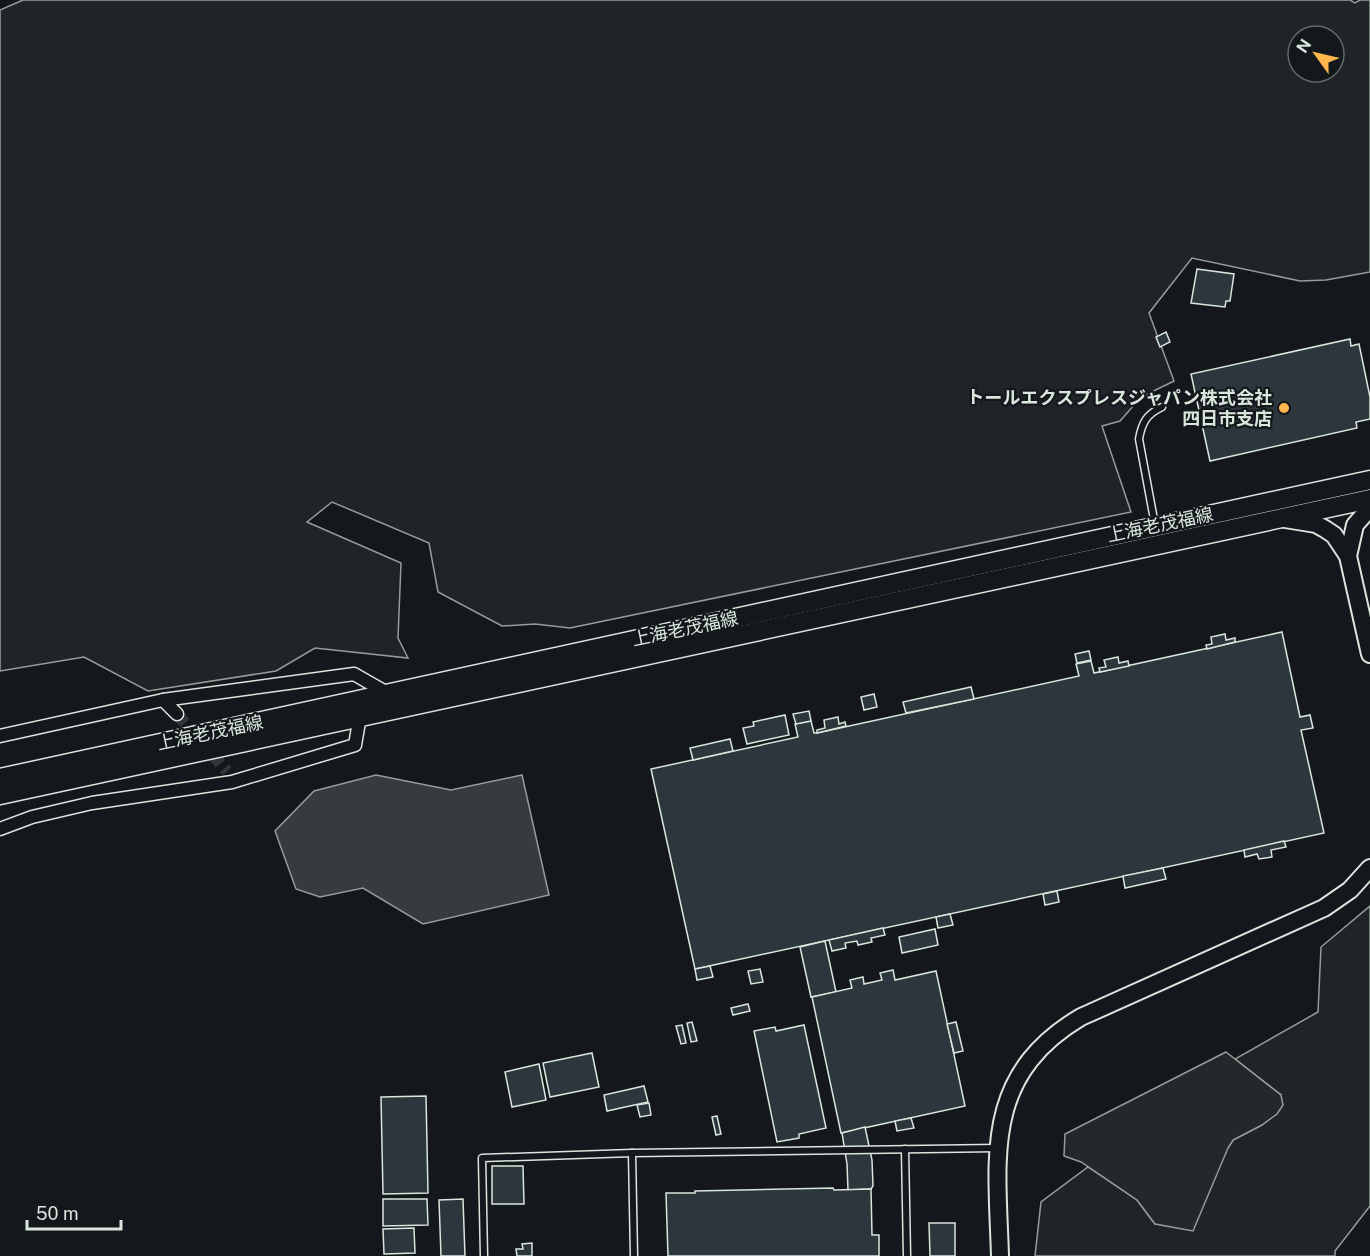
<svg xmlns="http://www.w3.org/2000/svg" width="1370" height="1256" font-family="'Public Sans','Noto Sans JP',sans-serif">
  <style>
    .green { fill: #202428; stroke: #939e99; stroke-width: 1.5; fill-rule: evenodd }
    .parking { fill: #24282b; stroke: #939e99; stroke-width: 1.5 }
    .water { fill: #363b3e; stroke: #939e99; stroke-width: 1.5 }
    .building { fill: #2c363c; stroke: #d8e6dc; stroke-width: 1.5 }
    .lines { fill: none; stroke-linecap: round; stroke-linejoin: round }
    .street-tunnel { stroke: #313739; stroke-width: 12; stroke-dasharray: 12 6; stroke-linecap: butt }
    .lane-casing { stroke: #d8e6dc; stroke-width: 9 }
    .street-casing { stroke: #d8e6dc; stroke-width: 15 }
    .secondary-casing { stroke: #d8e6dc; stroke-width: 20 }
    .primary-casing { stroke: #d8e6dc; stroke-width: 21 }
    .lane { stroke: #14181c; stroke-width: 6 }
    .street { stroke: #14181c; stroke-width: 12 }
    .secondary { stroke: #14181c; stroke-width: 16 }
    .primary { stroke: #14181c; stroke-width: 18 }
    .poi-dot { fill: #ffb74d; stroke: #14181c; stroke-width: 2 }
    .labels { text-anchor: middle; stroke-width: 4.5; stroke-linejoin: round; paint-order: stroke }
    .poi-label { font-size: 18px; font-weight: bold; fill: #d8e6dc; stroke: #14181c; text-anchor: end }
    .street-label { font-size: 18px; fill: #d8e6dc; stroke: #14181c }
  </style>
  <rect width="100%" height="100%" fill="#14181c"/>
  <g class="green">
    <path d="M23 0H1350L1355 3 1360 0H1370V272L1326 280 1300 281 1192 258 1149 313 1174 381 1141 397 1120 421 1102 426 1131 512 570 628 535 624 502 626 438 592 429 543 332 502 307 522 401 563 398 638 408 658 315 648 276 671 148 691 84 657 0 671V10ZM1298 36H1334V72H1298Z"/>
    <path d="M1370 906V1206L1335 1251V1256H1035L1041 1202 1088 1167 1137 1200 1155 1224 1228 1148 1233 1140 1262 1125 1281 1095 1235 1059 1318 1012 1321 947Z"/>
  </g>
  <path class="parking" d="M1226 1052 1281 1095 1283 1105 1277 1114 1262 1125 1233 1140 1228 1148 1193 1231 1155 1224 1137 1200 1081 1162 1064 1156 1065 1134Z"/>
  <path class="water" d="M376 775 451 790 522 775 549 895 423 924 363 888 320 897 296 889 275 831 314 791Z"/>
  <g class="building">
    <path d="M1197 269 1234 274 1230 301H1226L1225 307 1191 303Z"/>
    <path d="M1166 332 1170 342 1160 347 1156 337Z"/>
    <path d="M1350 339 1351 346 1359 344 1370 397V419L1356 422 1357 428 1210 461 1191 374Z"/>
    <path d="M1282 632 1300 717 1310 715 1313 728 1301 730 1324 833 695 969 651 769 798 737 795 724 811 721 814 733H817L1079 676 1076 664 1091 661 1094 673Z"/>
    <path d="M1225 634 1226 640 1235 638V642L1207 649 1206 645 1212 644 1211 637Z"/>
    <path d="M1089 651 1091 660 1077 663 1075 654Z"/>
    <path d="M1118 657 1119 663 1128 661 1129 666 1100 672 1099 668 1106 667 1104 660Z"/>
    <path d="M971 687 974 699 906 713 903 702Z"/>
    <path d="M874 694 877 707 864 710 861 697Z"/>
    <path d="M809 711 811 721 796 724 793 714Z"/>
    <path d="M785 715 789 735 747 744 743 728 754 726 753 722Z"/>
    <path d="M838 717 839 724 845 722 846 726 817 733V730L825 728 824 720Z"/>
    <path d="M730 739 733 751 693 760 690 748Z"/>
    <path d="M1284 841 1286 847 1271 850 1272 857 1259 859 1257 854 1245 857 1244 850Z"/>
    <path d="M1163 868 1166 879 1125 888 1123 876Z"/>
    <path d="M1057 891 1059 902 1045 905 1043 894Z"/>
    <path d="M950 914 953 925 938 928 936 917Z"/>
    <path d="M883 928 885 935 871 938 872 942 858 945 857 941 845 943 846 948 832 951 829 940Z"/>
    <path d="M935 929 938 945 902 953 899 937Z"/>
    <path d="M825 941 836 992 811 997 800 947Z"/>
    <path d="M710 966 713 977 697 980 695 969Z"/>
    <path d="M760 969 763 982 751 984 748 971Z"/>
    <path d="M893 970 895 980 936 971 965 1106 841 1133 812 997 852 988 850 980 863 977 864 984 882 980 880 973Z"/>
    <path d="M748 1004 750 1011 733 1015 731 1008Z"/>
    <path d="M692 1022 697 1041 691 1042 687 1023Z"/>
    <path d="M956 1022 963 1051 954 1053 947 1024Z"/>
    <path d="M682 1025 686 1043 681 1044 676 1026Z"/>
    <path d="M804 1025 826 1128 799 1134V1138L777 1142 754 1031 775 1027 776 1031Z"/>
    <path d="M592 1053 599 1087 550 1097 543 1063Z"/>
    <path d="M539 1064 546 1100 512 1107 505 1072Z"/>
    <path d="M644 1086 648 1102 607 1111 604 1095Z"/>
    <path d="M426 1096 428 1193 383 1194 381 1097Z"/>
    <path d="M649 1103 651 1115 640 1117 637 1105Z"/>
    <path d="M717 1116 721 1134 716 1135 712 1117Z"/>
    <path d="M911 1118 914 1128 897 1131 895 1121Z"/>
    <path d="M865 1127 872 1160 873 1186 871 1189 848 1190 847 1164 842 1133Z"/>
    <path d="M492 1166H523L524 1204H492Z"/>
    <path d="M833 1188 834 1190 871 1189 872 1235H879V1256H668L666 1193H695V1191Z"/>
    <path d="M383 1199H427L428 1225 383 1226Z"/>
    <path d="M463 1199 465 1256H441L439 1200Z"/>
    <path d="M929 1223H955V1256H930Z"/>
    <path d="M414 1228 415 1253 384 1254 383 1229Z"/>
    <path d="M532 1243V1256H517L516 1249H523L522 1244Z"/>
  </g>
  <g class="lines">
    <path class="street-tunnel" d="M177 714 227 771"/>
    <defs>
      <g id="lane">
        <path d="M1155 525 1139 439C1142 422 1147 414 1162 407"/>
        <path d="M905 1149 907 1256"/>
        <path d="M632 1153 634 1256"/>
        <path d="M484 1256 482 1158 632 1153 997 1148"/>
      </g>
      <g id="street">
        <path d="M163 700 177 714"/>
        <path d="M0 736 163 700 354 674 389 694"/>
        <path d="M0 829 32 817 92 803 232 782 355 745 360 716"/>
      </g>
      <g id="secondary">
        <path d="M1285 519 1316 524 1325 529 1334 535 1348 556 1370 654"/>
        <path d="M1348 556 1355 525 1370 508"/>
        <path d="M1000 1256C997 1157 982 1076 1081 1017L1324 908 1350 890 1370 868"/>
      </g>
      <g id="primary">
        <path d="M0 778 1370 480"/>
        <path d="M0 795 1370 499"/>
      </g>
    </defs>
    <use href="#lane" class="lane-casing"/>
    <use href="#street" class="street-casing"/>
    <use href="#secondary" class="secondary-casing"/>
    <use href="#primary" class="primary-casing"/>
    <use href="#lane" class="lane"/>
    <use href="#street" class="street"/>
    <use href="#secondary" class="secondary"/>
    <use href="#primary" class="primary"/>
  </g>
  <circle class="poi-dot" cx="1284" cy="408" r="6"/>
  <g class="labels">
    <g class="poi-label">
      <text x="1272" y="404">トールエクスプレスジャパン株式会社<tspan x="1272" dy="21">四日市支店</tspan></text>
    </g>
    <g class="street-label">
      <text transform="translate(1160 525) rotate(-12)" y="6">上海老茂福線</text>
      <text transform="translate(685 629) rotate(-12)" y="6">上海老茂福線</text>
      <text transform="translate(210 733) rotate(-12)" y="6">上海老茂福線</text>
    </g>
  </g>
  <g transform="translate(1316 54) rotate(304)"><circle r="28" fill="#14181c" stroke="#626a69" stroke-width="1.5"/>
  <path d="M0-4.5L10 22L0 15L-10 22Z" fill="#ffb74d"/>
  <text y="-9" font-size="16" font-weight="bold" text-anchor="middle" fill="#d8e6dc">N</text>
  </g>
  <path d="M27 1220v9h94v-9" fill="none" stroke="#d8e6dc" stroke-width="3"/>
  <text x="36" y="1220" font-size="18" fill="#d8e6dc" stroke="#14181c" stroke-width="4.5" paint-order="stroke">50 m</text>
</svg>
